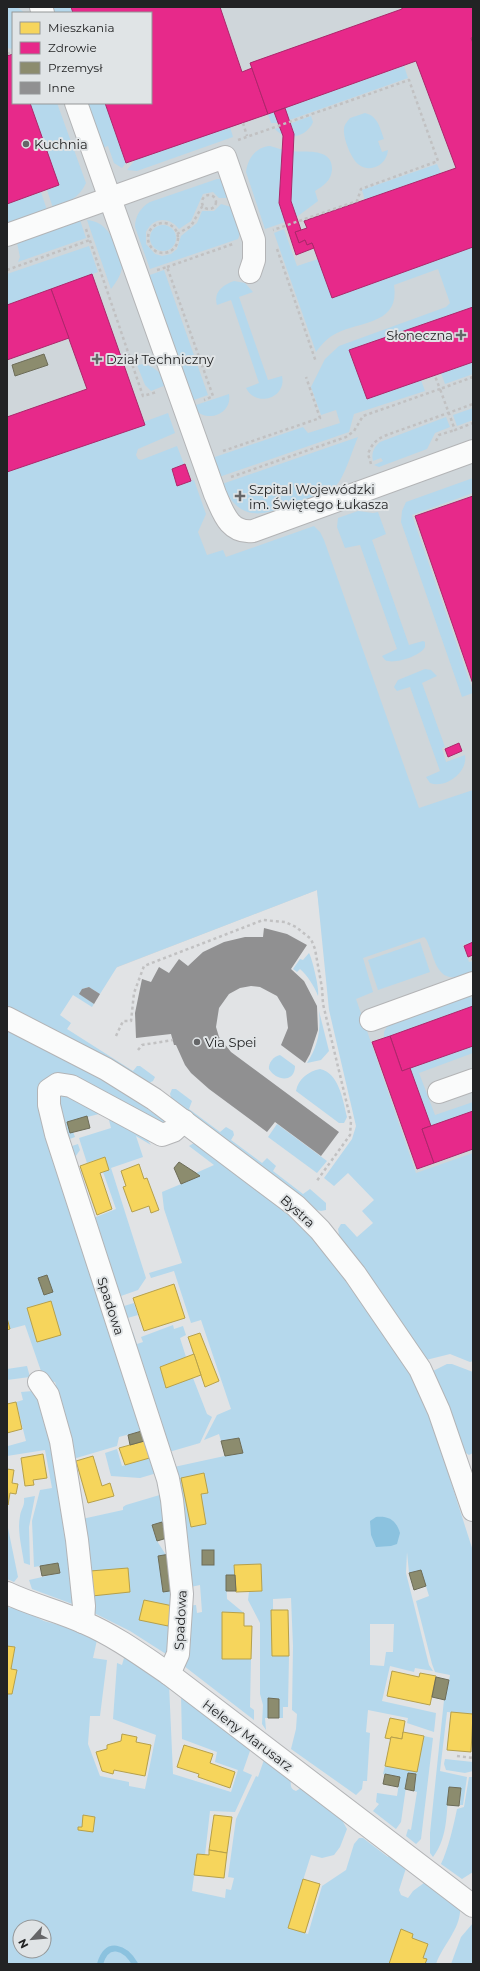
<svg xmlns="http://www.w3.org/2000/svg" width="480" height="1971" font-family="Montserrat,sans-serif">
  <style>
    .built { fill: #cfd6da; fill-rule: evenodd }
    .green { fill: #b5d8ec; fill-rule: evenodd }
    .water { fill: #8bc2df }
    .homes { fill: #f6d55c; stroke: #b6a04b }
    .health { fill: #e7298a; stroke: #ac276b }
    .industry { fill: #8c8c6e; stroke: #6c6c58 }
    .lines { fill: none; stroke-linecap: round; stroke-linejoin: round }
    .stream { stroke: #8bc2df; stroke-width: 6 }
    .building { fill: #909091 }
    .minor-casing { stroke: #b3b4b6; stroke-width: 24 }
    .path { stroke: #c1c1c2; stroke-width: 2.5; stroke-dasharray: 3 3; stroke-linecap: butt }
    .minor { stroke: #fafbfb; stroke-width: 22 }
    .poi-dot { fill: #656668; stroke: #e0e4e6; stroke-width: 1.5 }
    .labels { text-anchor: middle; stroke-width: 4; stroke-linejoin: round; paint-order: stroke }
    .poi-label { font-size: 13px; fill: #222324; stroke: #e0e4e6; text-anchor: start }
    .street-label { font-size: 13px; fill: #222324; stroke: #e0e4e6 }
  </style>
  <rect width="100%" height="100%" fill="#e1e3e5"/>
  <path class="built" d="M7 7H473V1208L407 1230 324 946 317 890 7 1010ZM13 13H151V103H13Z"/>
  <g class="green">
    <path d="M7 7H17L25 13H13V49L7 48Z"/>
    <path d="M52 7H71L73 13H54Z"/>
    <path d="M404 66 408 78 281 123H271L268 114Z"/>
    <path d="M30 103H57L86 183C79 198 68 202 53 208L47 190 59 185Z"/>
    <path d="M86 103H105L126 163 122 168 114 163 108 146 102 148Z"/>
    <path d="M365 113C378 116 380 128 384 139L378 141 382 152 388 150C387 165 370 174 358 164 351 158 343 138 344 129 344 125 347 122 350 118Z"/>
    <path d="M311 116 313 122C307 137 286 142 275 129Z"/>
    <path d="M230 127 233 137 137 171 127 170 135 160Z"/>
    <path d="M270 146C277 148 283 150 289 151 303 153 333 146 332 170 331 181 323 186 315 191L318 201 294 219 265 229 246 172C248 158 256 147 270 146Z"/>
    <path d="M437 164 441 173 365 200 362 190Z"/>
    <path d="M217 179H221L227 198H219L213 192 203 194 191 221 179 229C169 216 153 217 146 232V244L155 254 162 256 171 254 177 249 181 236 197 223 202 211H214L221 204 231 207 241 232 238 239 150 269 135 227C135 216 141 207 150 202Z"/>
    <path d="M41 192 47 210 7 225V204Z"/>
    <path d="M80 220 86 238 18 262 20 257 17 243Z"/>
    <path d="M87 220C106 222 112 236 118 252 119 256 122 262 122 267 121 276 116 282 111 289Z"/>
    <circle cx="163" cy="238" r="13"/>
    <path d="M284 229 297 266 318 259 332 298 473 247V307L349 350 367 399 421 380 425 391 354 414 349 432 219 477 212 458 303 427 308 433 340 423 336 410 321 415 311 387 325 359 339 346 446 307 450 303 438 269 394 285C400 324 362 321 337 333 328 337 322 344 316 352L274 233Z"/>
    <path d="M89 246 98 272 7 305V274Z"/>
    <path d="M164 270 208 395 191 401 147 276Z"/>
    <path d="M234 281 245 283 253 292 239 297 268 380 282 376C287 398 256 408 246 388L259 383 231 300 217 305C213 292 223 285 234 281Z"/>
    <path d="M473 362V374L445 384 441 373Z"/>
    <path d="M144 364C156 368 162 373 166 385L151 391 145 385 137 365Z"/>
    <path d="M229 394C233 415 203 425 193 406Z"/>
    <path d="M473 408V420L457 426 453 415Z"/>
    <path d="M168 413 175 433 138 449 136 455 138 459 141 460 177 446 184 464 172 469 177 486 194 480 206 514 198 532 207 555 223 550 226 557 314 526 320 532 324 540 419 808 473 790V942L463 945 469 962 473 961V973C444 984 438 974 430 948 428 944 427 939 424 937L363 958 373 992 356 999 416 1173 473 1153V1361L470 1362 450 1354 426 1360 379 1289 339 1235 338 1229 341 1224H345L357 1237 373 1223 362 1211 374 1200 348 1173 334 1186 324 1178 352 1139 356 1126 329 1010 317 890 117 967 100 994 89 987 82 989 80 994 94 1004 92 1007 73 995 60 1015 71 1023 67 1029 133 1071 137 1066H140L155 1077 153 1081 149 1083 7 1010V472Z"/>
    <path d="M446 417 450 427 435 433 427 449 379 467 374 465 383 461 381 458 373 461C371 453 374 447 380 442Z"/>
    <path d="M358 437C352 451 347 469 339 482 332 492 315 496 304 500 268 513 242 528 222 484Z"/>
    <path d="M473 478V493L412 515 473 691V693L462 697 401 522 402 511 406 502Z"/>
    <path d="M358 511 373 513 378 512 386 534 372 540 409 645 423 641 425 642V647C421 656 393 665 385 660L382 656 397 649 360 545 345 548 337 527 338 518Z"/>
    <path d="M425 669 431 670 437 676 422 683 445 747 442 748 446 762 465 755C468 772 446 789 430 783L426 777 440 771 410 687 397 691 394 687 398 680Z"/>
    <path d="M420 942 430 972 378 990 368 960Z"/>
    <path d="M309 953C312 958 320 990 318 996 314 986 308 976 300 969L297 972 293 969 300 959 303 960Z"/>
    <path d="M464 996 473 998V1006L384 1038V1032L388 1025Z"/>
    <path d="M319 1011 329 1051 321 1060 307 1063C318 1046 321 1030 319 1011Z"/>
    <path d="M7 1029 100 1076 166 1122 163 1126 153 1128C128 1116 81 1079 56 1078L46 1087V1105L53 1132 156 1453 167 1494 173 1545H171L165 1538H167L162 1522 152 1525 157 1541 166 1555 174 1554 179 1592 176 1649 166 1654 130 1631 92 1612 81 1525 82 1519 123 1510V1507L126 1505 163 1494 157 1473 140 1478 111 1476 105 1453 117 1449 122 1466 153 1457 145 1430 119 1437 117 1446 73 1459 83 1502 78 1503 76 1500 60 1417 51 1390 56 1385 55 1382 46 1381 41 1371 25 1325 10 1329 7 1318Z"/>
    <path d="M473 1046V1053L419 1073 435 1115 473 1102V1111L431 1126 410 1068Z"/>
    <path d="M280 1055 295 1066C295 1083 276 1081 269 1069 268 1063 274 1056 280 1055Z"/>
    <path d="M320 1069C339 1073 343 1100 347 1117L344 1123H339L296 1091C298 1079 309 1071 320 1069Z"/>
    <path d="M63 1088 69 1089 107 1112 67 1122 70 1133 73 1132 75 1137 67 1140 69 1147 78 1144 80 1150 73 1160 91 1219 116 1209 103 1172 109 1170 105 1157 87 1163 79 1138 111 1128 109 1120 115 1118 140 1130 151 1145 136 1136 143 1157 111 1168 146 1278 138 1290 121 1296 124 1306 134 1303 138 1315 124 1319 120 1318 96 1248 54 1114 52 1102 54 1092Z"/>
    <path d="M172 1089H176L192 1101 189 1109 220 1132 226 1127 233 1131 234 1135 231 1140 262 1163 267 1158 276 1166 273 1171 303 1194 310 1189 326 1203V1210L321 1211 313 1209 173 1103 170 1094Z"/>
    <path d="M277 1124 327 1161 317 1173 268 1137Z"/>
    <path d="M194 1143 198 1144 279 1206 321 1247 347 1279 414 1380 432 1423 473 1551V1714L447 1712 440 1771 467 1777 463 1805H460L461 1788 449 1787C446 1810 449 1836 433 1857L430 1853V1833L444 1700H445L450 1675 435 1672 432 1664 416 1601 429 1596 421 1570 409 1573 407 1552 406 1573 429 1665 433 1671 415 1668 414 1672 390 1666 382 1701 436 1713 434 1732 407 1723 408 1718 368 1710 366 1732 370 1733 367 1781H363L362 1789 356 1795 291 1749 296 1729 297 1714 292 1710 293 1646 291 1598 273 1599V1611L289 1656 288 1707H283V1718H279V1699L268 1698V1718H265L266 1730 262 1724 263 1705 260 1694V1623L248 1600 249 1592 262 1591 261 1564 235 1565V1575H226L227 1599 244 1613H222V1658L251 1659 250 1707 254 1710V1720L184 1666 186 1606 196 1605 197 1613 202 1612 200 1585 186 1588 174 1467 243 1452 239 1438 221 1441 219 1434 204 1440 217 1415 231 1409 201 1320 191 1323 174 1271 151 1278 149 1273 182 1263 164 1209 162 1192 200 1176 196 1173 214 1165 189 1146ZM370 1624H394L393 1652H386L384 1666 370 1665Z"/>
    <path d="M173 1325 174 1329 183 1326 186 1335 180 1338 186 1357 160 1367 166 1387 193 1378 207 1414 212 1417 200 1443 169 1452 128 1333 133 1332 137 1344 143 1342 141 1337Z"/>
    <path d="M447 1364H452L473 1372V1453L469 1455 463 1451 433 1371Z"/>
    <path d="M27 1366 30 1377 7 1380V1369Z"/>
    <path d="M33 1391 52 1425 75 1605 32 1589 29 1580 60 1573 58 1563 34 1567 32 1521 40 1490 52 1488 45 1450 7 1456V1443L8 1446 26 1441 16 1402 23 1400 21 1392Z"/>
    <path d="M35 1496 29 1527 30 1565 24 1563C22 1548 17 1531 20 1516 21 1509 25 1506 24 1498Z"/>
    <path d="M7 1523 18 1577 14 1582 7 1579Z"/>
    <path d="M7 1606 10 1608 14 1606 44 1621 77 1630 97 1640 93 1658 107 1660 100 1716H90L88 1744 100 1776 129 1782V1786L145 1789 156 1735 113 1719 117 1663 122 1665 124 1658 129 1657 169 1684 173 1774 231 1792 238 1770 215 1762 217 1752 182 1739 181 1695 251 1748 243 1771 252 1775 235 1812 210 1811 205 1855 197 1854 192 1891 225 1898 226 1889 231 1890 234 1878 228 1877 236 1819 256 1776 258 1777 265 1757 291 1776C291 1783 289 1789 296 1791L304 1786 342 1820 347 1829 340 1847 334 1855 322 1858 311 1855 288 1928 308 1934 322 1886 346 1870 354 1844 359 1838H363L388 1857 391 1853 407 1865 399 1890 401 1895 408 1898 413 1891 428 1880 460 1906C462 1928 443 1944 436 1964H7V1694H12L17 1670 11 1669 15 1647 7 1646ZM20 1927H44V1951H20Z"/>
    <path d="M424 1736 433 1738 421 1839 416 1844 406 1836 408 1829 411 1830 417 1792 414 1791 416 1774 408 1773 401 1822 396 1829 373 1811 379 1804 376 1802 377 1793 397 1796 400 1777 383 1774 385 1766 417 1772Z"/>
    <path d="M445 1759 473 1762V1771L465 1773 446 1770 444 1764Z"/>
    <path d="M469 1777H473V1872L462 1879 441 1864C448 1850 454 1824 457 1809L464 1807Z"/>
    <path d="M473 1923V1964H451L461 1937Z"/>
  </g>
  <path class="water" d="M376 1517C389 1516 396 1520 400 1533L397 1544 391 1546 376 1547 371 1535 370 1521Z"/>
  <g class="homes">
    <path d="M105 1157 109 1170 100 1173 112 1209 97 1215 80 1166Z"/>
    <path d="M139 1164 144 1179 147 1178 159 1210 151 1213 149 1206 132 1212 123 1187 126 1186 121 1171Z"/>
    <path d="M174 1284 185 1318 144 1331 133 1298Z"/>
    <path d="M51 1301 61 1335 37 1342 27 1308Z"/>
    <path d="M7 1318 10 1329 7 1330Z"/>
    <path d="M200 1333 219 1381 205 1387 188 1337Z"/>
    <path d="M194 1354 201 1375 166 1388 160 1367Z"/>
    <path d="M16 1402 22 1429 7 1433V1404Z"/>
    <path d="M148 1440 153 1457 125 1465 119 1448Z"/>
    <path d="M43 1454 47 1478 33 1480 34 1485 25 1486 21 1458Z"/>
    <path d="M93 1456 102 1486 110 1483 114 1496 88 1503 76 1461Z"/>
    <path d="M7 1469 14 1470 12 1483 18 1484 16 1494 10 1493 8 1505Z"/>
    <path d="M204 1473 208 1493 201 1494 206 1524 191 1527 181 1478Z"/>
    <path d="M261 1564 262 1591 236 1592 234 1565Z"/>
    <path d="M128 1568 130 1592 92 1596 90 1571Z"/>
    <path d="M144 1600 173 1606 168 1626 139 1620Z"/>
    <path d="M271 1610H288L289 1656H272Z"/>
    <path d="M222 1612 244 1613V1626H252L251 1659H222Z"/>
    <path d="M7 1646 15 1647 11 1669 17 1670 12 1694H7Z"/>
    <path d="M392 1671 419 1677 420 1673 436 1676 430 1705 387 1696Z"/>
    <path d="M451 1712 473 1714 471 1752 447 1750Z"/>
    <path d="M390 1718 405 1721 402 1739 391 1737V1739L385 1738Z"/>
    <path d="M403 1732 424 1736 417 1772 385 1766 391 1737 402 1739Z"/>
    <path d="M122 1734 137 1737 136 1742 151 1745 145 1776 114 1770 113 1774 102 1771 96 1752 107 1749V1745L121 1741Z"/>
    <path d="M184 1745 213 1754 210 1763 235 1772 230 1788 198 1777 199 1774 177 1767Z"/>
    <path d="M83 1815 95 1817 93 1832 78 1830V1827H82Z"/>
    <path d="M214 1815 232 1817 227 1853 209 1850Z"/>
    <path d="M209 1850 227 1853 224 1878 194 1875 197 1854 209 1855Z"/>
    <path d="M303 1879 320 1884 305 1933 288 1928Z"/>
    <path d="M401 1929 413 1934 412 1938 428 1944 423 1958 427 1959 425 1964H389Z"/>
  </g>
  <g class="health">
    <path d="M71 7H220L242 72 252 68 268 114 126 163 105 103H151V13H73Z"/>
    <path d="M402 7H473V38H471L473 43V247L332 298 312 243 307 245 305 240 299 243 295 232 307 228 304 221 456 168 416 61 268 114 250 63 402 9Z"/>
    <path d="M13 54V103H30L59 185 7 204V56Z"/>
    <path d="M285 108 294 134 291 201 301 230 295 232 299 243 305 240 307 245 312 243 314 248 296 255 279 203 283 136 274 112Z"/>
    <path d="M92 274 145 425 7 472V417L87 389 51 289Z"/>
    <path d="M51 289 69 338 7 360V305Z"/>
    <path d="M473 307V362L367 399 349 350Z"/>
    <path d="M185 464 191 481 177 486 172 469Z"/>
    <path d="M473 496V684L415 516Z"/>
    <path d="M459 743 462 751 448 757 445 749Z"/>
    <path d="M473 942V955L468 957 464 946Z"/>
    <path d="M473 1006V1046L402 1071 390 1036Z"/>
    <path d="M390 1036 402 1071 410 1068 431 1126 422 1129 434 1163 417 1169 372 1042Z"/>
    <path d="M473 1111V1149L434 1163 422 1129Z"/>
  </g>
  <g class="industry">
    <path d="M44 354 48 365 15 376 12 365Z"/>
    <path d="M87 1116 90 1128 70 1133 67 1122Z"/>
    <path d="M179 1162 196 1173 200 1176 181 1184 174 1168Z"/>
    <path d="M47 1275 53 1292 44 1295 38 1278Z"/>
    <path d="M145 1430 148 1440 130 1445 128 1435Z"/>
    <path d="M239 1438 243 1453 225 1456 221 1441Z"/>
    <path d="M162 1522 167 1538 157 1541 152 1525Z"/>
    <rect x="202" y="1550" width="12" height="15"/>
    <path d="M170 1554 176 1590 163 1592 158 1556Z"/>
    <path d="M58 1563 60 1573 42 1576 40 1566Z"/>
    <path d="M421 1570 426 1586 414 1590 409 1573Z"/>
    <path d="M226 1575H235L236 1591H226Z"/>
    <path d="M436 1677 449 1680 445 1700 432 1697Z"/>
    <path d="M268 1698 279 1699V1718H268Z"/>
    <path d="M408 1773 416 1774 414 1791 405 1789Z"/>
    <path d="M385 1774 400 1777 398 1787 383 1784Z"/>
    <path d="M449 1787 461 1788 459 1806 447 1805Z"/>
  </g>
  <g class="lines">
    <path class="stream" d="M100 1964C107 1940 125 1947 135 1964"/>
  </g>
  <g class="building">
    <path d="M264 928 287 934 307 945 291 969 304 981 317 1006 318 1030 310 1054 305 1063 281 1045 288 1028 286 1011 277 996 260 987 251 986 240 988 229 994 219 1008 216 1027 219 1037 231 1052 339 1132 321 1156 275 1122 267 1132 209 1089 191 1073 185 1065 176 1045H174L171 1034 136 1038 135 1013 142 979 151 982 159 967 169 973 179 959 188 966 203 952 224 942 245 937H263Z"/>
    <path d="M89 987 100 994 94 1004 79 994 82 989Z"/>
  </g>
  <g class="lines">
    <defs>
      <g id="minor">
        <path d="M41 7 43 13"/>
        <path d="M76 103 215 494C223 512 229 534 253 531L473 451"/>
        <path d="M7 235 225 157 254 240V260L250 272"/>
        <path d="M7 1018 106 1069 154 1099 296 1206 320 1230 355 1274 420 1369 439 1411 473 1510"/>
        <path d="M371 1020 473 983"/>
        <path d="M439 1092 473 1080"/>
        <path d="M39 1382 48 1395 61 1441 77 1540 84 1606 83 1622"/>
        <path d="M7 1593C32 1605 59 1611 85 1623 115 1636 141 1655 169 1674L473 1906"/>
        <path d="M169 1674 178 1654 182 1594 172 1500 168 1479 56 1134 49 1105V1090L58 1084 71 1086 162 1135 173 1131 184 1121"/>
      </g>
    </defs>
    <use href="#minor" class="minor-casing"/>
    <g class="path">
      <path d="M7 54 13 52"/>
      <path d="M243 123 247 136"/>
      <path d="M238 140 409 80 438 161 361 189 357 201 273 230"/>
      <circle cx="209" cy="202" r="7"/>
      <circle cx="163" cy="238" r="15"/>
      <path d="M86 229 143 396 157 392"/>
      <path d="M177 234 191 226 203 205"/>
      <path d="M277 249 316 362"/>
      <path d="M167 267 233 244"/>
      <path d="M7 270 90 240"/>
      <path d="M157 270 167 267 213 396 204 400"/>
      <path d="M473 377 440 389 455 430 473 423"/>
      <path d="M436 441 439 435 455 430"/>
      <path d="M223 451 320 418 306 377"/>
      <path d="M371 464 368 454C371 445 376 440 384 436L473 404"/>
      <path d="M231 477 346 437 354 431 363 416 440 389 435 376"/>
      <path d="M471 959H473"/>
      <path d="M116 1036 123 1021H131L134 993 144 966 263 920 285 922 296 927 311 939 315 949 322 988 323 1004 351 1121 350 1135 316 1182"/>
      <path d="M138 1050 142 1045 173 1040"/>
      <path d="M457 1756 473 1758"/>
    </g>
    <use href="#minor" class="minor"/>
  </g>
  <g class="poi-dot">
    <circle cx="26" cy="144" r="4"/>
    <path d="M459 329h4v4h4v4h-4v4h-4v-4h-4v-4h4z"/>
    <path d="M95 353h4v4h4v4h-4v4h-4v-4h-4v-4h4z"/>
    <path d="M238 490h4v4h4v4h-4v4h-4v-4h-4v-4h4z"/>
    <circle cx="197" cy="1042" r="4"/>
  </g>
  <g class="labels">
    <g class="poi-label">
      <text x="34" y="149">Kuchnia</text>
      <text x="453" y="340" text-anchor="end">Słoneczna</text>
      <text x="106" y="364">Dział Techniczny</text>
      <text x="249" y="494">Szpital Wojewódzki<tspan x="249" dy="15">im. Świętego Łukasza</tspan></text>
      <text x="205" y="1047">Via Spei</text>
    </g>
    <g class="street-label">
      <text transform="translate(298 1211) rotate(42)" y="5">Bystra</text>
      <text transform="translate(111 1306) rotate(72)" y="5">Spadowa</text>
      <text transform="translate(180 1620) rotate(-87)" y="5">Spadowa</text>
      <text transform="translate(248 1735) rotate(37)" y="5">Heleny Marusarz</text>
    </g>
  </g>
  <rect width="480" height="1971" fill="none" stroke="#222324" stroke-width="16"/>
  <rect x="12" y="12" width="140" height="92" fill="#e0e4e6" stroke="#949798"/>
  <rect x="20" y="22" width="20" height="12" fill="#f6d55c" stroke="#949798"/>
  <text x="48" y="32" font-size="12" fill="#222324">Mieszkania</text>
  <rect x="20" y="42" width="20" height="12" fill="#e7298a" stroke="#949798"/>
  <text x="48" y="52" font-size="12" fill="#222324">Zdrowie</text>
  <rect x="20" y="62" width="20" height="12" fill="#8c8c6e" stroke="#949798"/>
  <text x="48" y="72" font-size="12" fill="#222324">Przemysł</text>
  <rect x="20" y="82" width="20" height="12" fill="#909091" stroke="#949798"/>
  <text x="48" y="92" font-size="12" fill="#222324">Inne</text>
  <g transform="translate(32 1939) rotate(243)"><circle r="19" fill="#e0e4e6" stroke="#949798"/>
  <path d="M0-3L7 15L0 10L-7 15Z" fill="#656668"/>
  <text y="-6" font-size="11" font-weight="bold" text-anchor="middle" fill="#222324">N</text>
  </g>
</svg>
